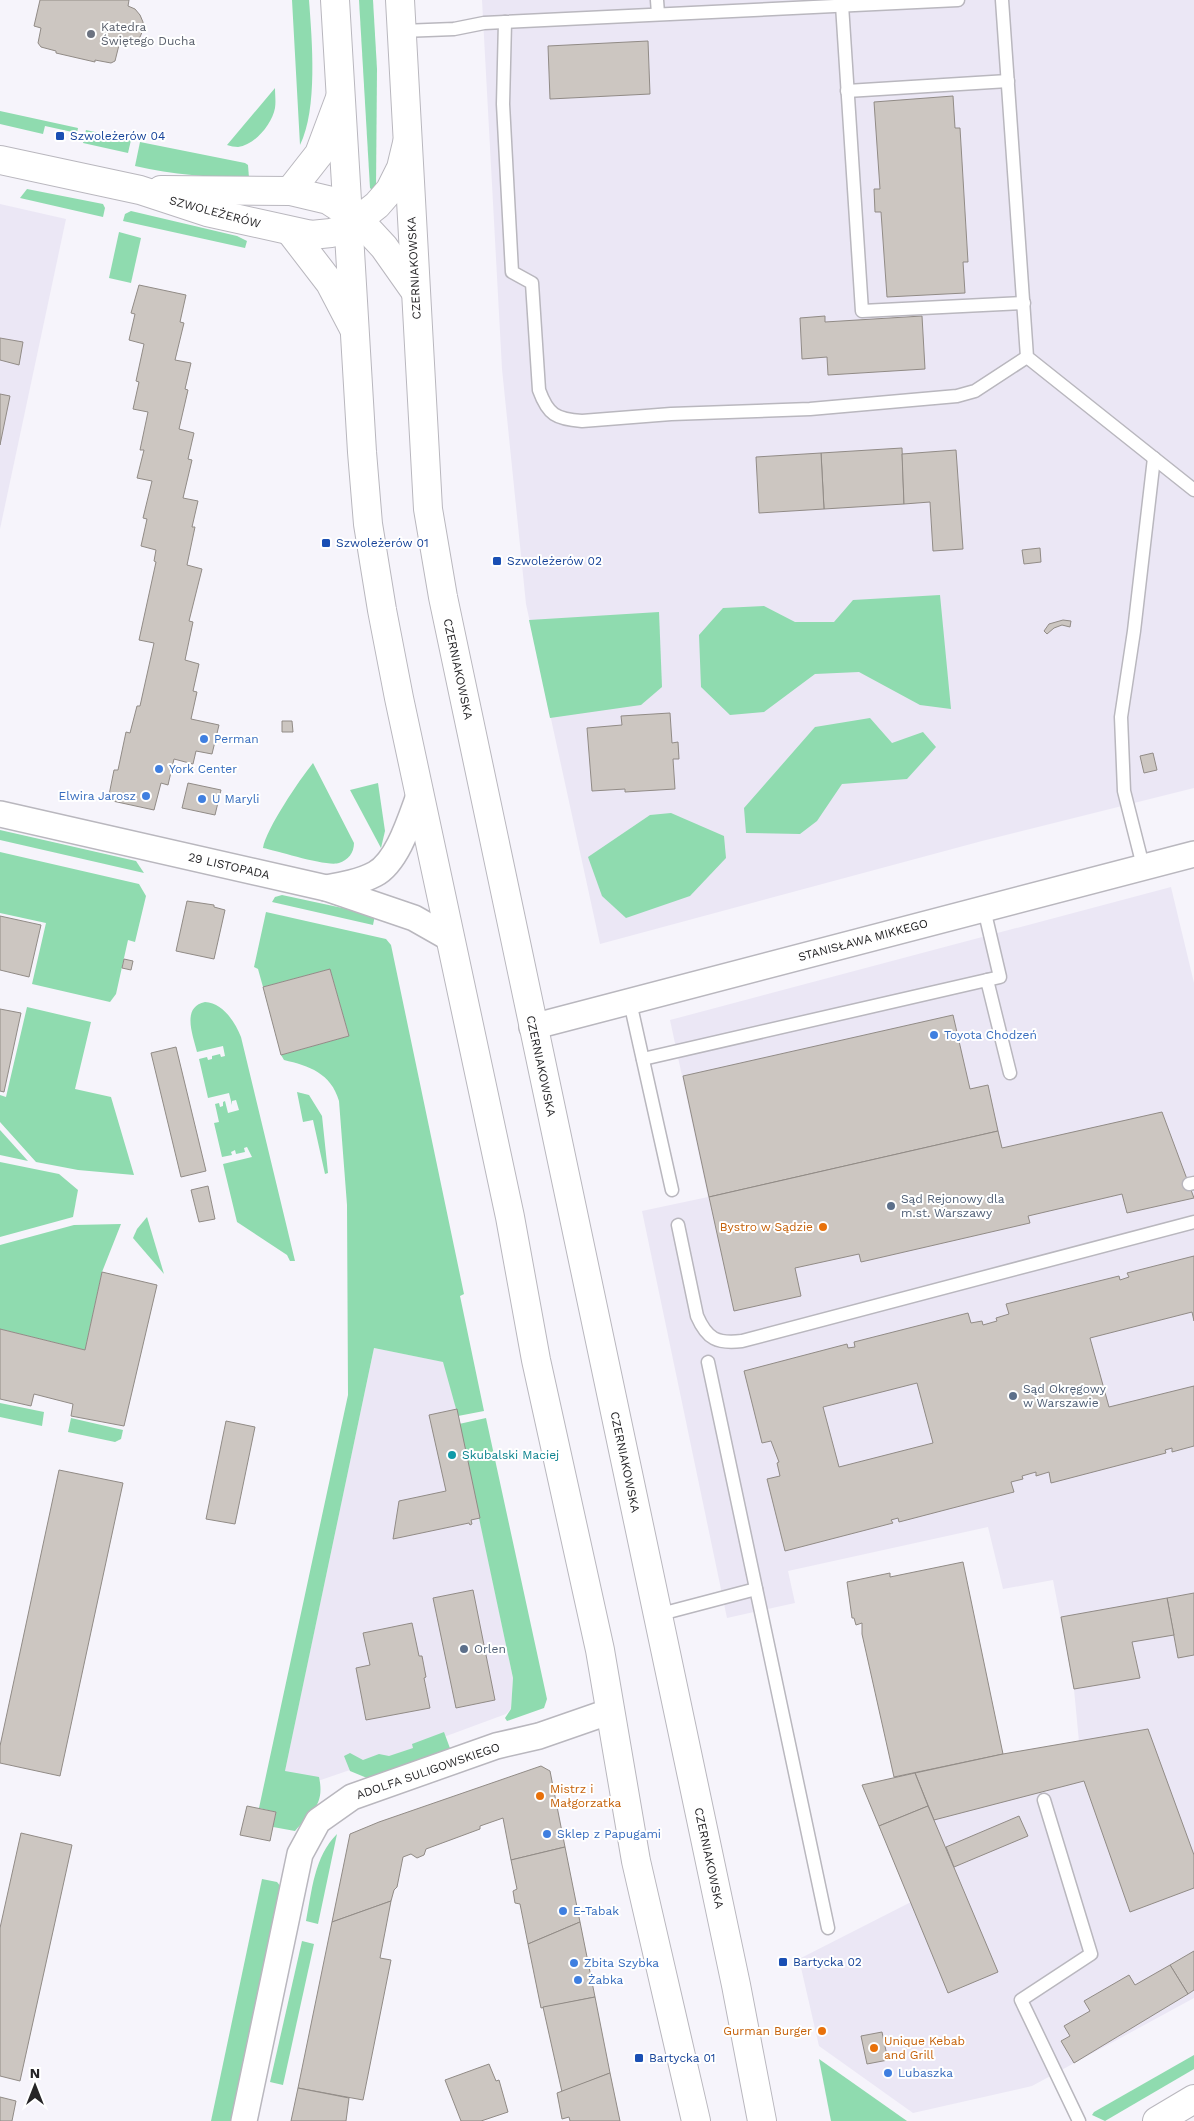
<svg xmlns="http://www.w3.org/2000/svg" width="1194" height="2121" font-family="'Work Sans',sans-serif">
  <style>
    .built { fill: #ebe7f5 }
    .green { fill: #8fdbaf }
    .building { fill: #ccc6c1; stroke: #918b86; fill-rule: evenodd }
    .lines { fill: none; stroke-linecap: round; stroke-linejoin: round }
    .lane-casing { stroke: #b9b7be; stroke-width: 15 }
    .street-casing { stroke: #b9b7be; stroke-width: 28 }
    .secondary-casing { stroke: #b9b7be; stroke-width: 30 }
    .primary-casing { stroke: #b9b7be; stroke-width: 30 }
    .lane { stroke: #fff; stroke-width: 12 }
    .street { stroke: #fff; stroke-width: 25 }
    .secondary { stroke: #fff; stroke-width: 28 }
    .primary { stroke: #fff; stroke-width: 28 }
    .worship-dot { fill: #6b7280; stroke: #fff; stroke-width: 2 }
    .transit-dot { fill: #1a4fb4; stroke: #fff; stroke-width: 2 }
    .shop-dot { fill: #3f7fe0; stroke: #fff; stroke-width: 2 }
    .service-dot { fill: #5c6f8a; stroke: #fff; stroke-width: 2 }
    .food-dot { fill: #e8710a; stroke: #fff; stroke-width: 2 }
    .culture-dot { fill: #0f9aa8; stroke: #fff; stroke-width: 2 }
    .labels { text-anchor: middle; stroke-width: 4; stroke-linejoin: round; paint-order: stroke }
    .worship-label { font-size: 12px; fill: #5b616d; stroke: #fff; text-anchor: start }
    .transit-label { font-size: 12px; fill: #164399; stroke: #fff; text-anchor: start }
    .street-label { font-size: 12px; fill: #262527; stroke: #fff }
    .shop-label { font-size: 12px; fill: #366cbe; stroke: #fff; text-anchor: start }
    .service-label { font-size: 12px; fill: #4e5e75; stroke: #fff; text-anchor: start }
    .food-label { font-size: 12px; fill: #c56008; stroke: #fff; text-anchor: end }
    .culture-label { font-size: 12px; fill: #0d838f; stroke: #fff; text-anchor: start }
  </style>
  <rect width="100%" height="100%" fill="#f6f4fb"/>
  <g class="built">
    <path d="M482 0H1194V788L982 841 600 944 526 604 502 369Z"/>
    <path d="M0 204 66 219 0 529Z"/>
    <path d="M1171 887 1194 983V1998L1032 2086 913 2113 819 2046 799 1959 911 1902 862 1785 1003 1754 1079 1742 1074 1689 1053 1580 1003 1589 988 1527 788 1571 795 1603 727 1618 642 1211 708 1197 670 1020Z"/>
    <path d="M374 1348 444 1362 457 1411 513 1678 511 1709 506 1714 414 1748 280 1794Z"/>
  </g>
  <g class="green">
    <path d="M292 0H309C312 40 318 109 300 145Z"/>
    <path d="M359 0H373L377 69 376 188 373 191 370 188Z"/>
    <path d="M275 88C275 94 276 102 275 108 272 124 255 145 238 147 235 147 230 146 227 145Z"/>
    <path d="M0 111 78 128 77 133 45 126 43 134 0 124Z"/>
    <path d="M86 130 131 140 128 153 83 143Z"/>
    <path d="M140 142 245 163 248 165 249 178C210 177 173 175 135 166Z"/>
    <path d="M27 189 103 204 105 208 103 217 20 198Z"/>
    <path d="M131 211 237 236 247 241 245 248 123 221 125 214Z"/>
    <path d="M119 232 141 238 131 283 109 278Z"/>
    <path d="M940 595 951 709 920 705 859 672 815 674 764 712 730 715 701 687 699 635 723 608 764 606 795 622H834L853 600Z"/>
    <path d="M659 612 662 687 641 705 550 718 529 620Z"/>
    <path d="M870 718 892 743 923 732 936 747 907 779 842 784 817 821 800 834 746 833 744 808 815 727Z"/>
    <path d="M313 763 354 843C354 853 348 860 339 863 327 867 278 851 263 848 266 829 300 779 313 763Z"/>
    <path d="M378 783 385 831 381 848 350 790Z"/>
    <path d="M671 813 724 836 726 858 690 896 626 918 602 896 588 857 650 815Z"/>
    <path d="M0 830 136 861 144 873 0 840Z"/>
    <path d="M0 852 139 884 146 896 135 942 128 940 116 994 110 1002 32 984 46 923 0 913Z"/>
    <path d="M282 895 375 915 373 925 272 902 275 897Z"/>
    <path d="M266 912 386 939 391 945 464 1294 460 1296 484 1411 458 1416 443 1362 374 1348 285 1771 319 1777C325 1805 312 1811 295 1831L273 1827 276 1812 259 1808 348 1395 347 1205 339 1101C331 1073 309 1066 284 1060L281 1055 349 1036 330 969 263 987 258 969 254 967Z"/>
    <path d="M205 1002C223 1003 235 1022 241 1037L295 1261H290L287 1255 237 1222 223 1164 252 1157 247 1147 244 1148 245 1152 236 1154 235 1150 231 1152 232 1155 222 1157 214 1123 219 1122 215 1104 219 1103 220 1107 223 1106V1102L225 1101 228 1113 239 1110 236 1100 232 1101V1105L229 1093 208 1098 199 1059 207 1057 208 1060 212 1059V1056L220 1054 221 1057 225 1056 223 1046 197 1052C193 1035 181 1007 205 1002Z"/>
    <path d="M27 1007 91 1022 75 1089 111 1097 134 1175 78 1170 36 1162 0 1122V1095L6 1097Z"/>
    <path d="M297 1092 309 1095 322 1116 328 1173 325 1174 313 1120 303 1122Z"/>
    <path d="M0 1130 28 1161 0 1155Z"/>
    <path d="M0 1162 59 1174 78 1190 73 1217 0 1237Z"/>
    <path d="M147 1217 164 1274 133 1238 137 1229Z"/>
    <path d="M121 1224 102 1272 85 1350 0 1329V1245L74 1225Z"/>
    <path d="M0 1403 44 1412 42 1426 0 1417Z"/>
    <path d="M71 1418 123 1430 121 1439 115 1442 68 1432Z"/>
    <path d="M486 1418 547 1699 544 1708 507 1721 505 1718 511 1709 513 1678 459 1424Z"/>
    <path d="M444 1732 451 1751 373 1778H367L350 1771 344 1756 350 1753 363 1760 379 1754 389 1756 413 1748 412 1744Z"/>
    <path d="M337 1834 318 1924 306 1921C312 1891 314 1857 337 1834Z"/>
    <path d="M262 1879 277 1882 281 1887 232 2121H211Z"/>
    <path d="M302 1941 314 1944 283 2085 270 2082Z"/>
    <path d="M1194 2055V2069L1105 2121 1092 2115 1094 2112Z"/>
    <path d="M819 2059 907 2121H831Z"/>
  </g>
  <g class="building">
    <path d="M40 0H129L128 6 135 9 140 15 143 22V30L140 37 134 42 127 45H119L115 61 111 63 95 60V62L56 53V51L41 47 38 43 41 28 34 26Z"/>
    <path d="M648 41 650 94 550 99 548 46Z"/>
    <path d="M953 96 955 128H960L968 262H963L965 293 887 297 881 212H875L874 189H880L874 102Z"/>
    <path d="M139 285 186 295 180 322 184 323 175 360 191 363 185 389 188 390 179 429 194 433 188 459 192 460 183 498 198 501 192 527H195L187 565 202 569 189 621 193 622 185 660 199 664 193 691 197 692 191 719 219 725 212 754 196 751 193 764 174 759 168 785 161 783 154 810 108 800 114 770H118L126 732 130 733 137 706H140L154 643 139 640 156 562 154 561 156 550 141 546 147 519 143 518 152 481 137 478 144 450H140L148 412 133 409 139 382 136 381 144 344 129 340 135 314 131 313Z"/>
    <path d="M825 316V322L922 316 925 369 828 375 827 357 802 359 800 318Z"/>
    <path d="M0 338 23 342 19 365 0 360Z"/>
    <path d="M0 394 10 396 0 445Z"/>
    <path d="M902 448 904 504 824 509 821 453Z"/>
    <path d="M956 450 963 549 933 551 930 502 904 504 902 454Z"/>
    <path d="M821 453 824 509 759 513 756 457Z"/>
    <path d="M1040 548 1041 562 1024 564 1022 550Z"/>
    <path d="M1063 620 1071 621 1070 627 1062 625 1054 628 1047 634 1044 631 1049 624Z"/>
    <path d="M670 713 672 743 678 742 679 759H673L675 789 625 792V789L592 791 587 728 622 725 621 716Z"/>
    <path d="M282 721H292L293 732H282Z"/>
    <path d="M1153 753 1157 770 1144 773 1140 756Z"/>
    <path d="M188 783 221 790 215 815 182 808Z"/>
    <path d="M187 901 214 905V907L225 910 214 959 176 951Z"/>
    <path d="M0 916 41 925 29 977 0 970Z"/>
    <path d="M124 959 133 961 131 970 122 968Z"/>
    <path d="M330 969 349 1036 281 1055 263 987Z"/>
    <path d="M0 1009 21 1013 4 1092 0 1091Z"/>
    <path d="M953 1015 970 1089 988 1085 998 1131 709 1197 683 1076Z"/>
    <path d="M176 1047 206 1171 181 1177 151 1053Z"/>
    <path d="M1162 1112 1194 1198 1127 1213 1122 1194 1028 1216 1030 1223 861 1262 859 1254 795 1268 801 1296 734 1311 709 1197 998 1131 1002 1148Z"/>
    <path d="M208 1186 215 1219 199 1222 191 1190Z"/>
    <path d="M1194 1256V1321L1192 1312 1090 1338 1109 1407 1194 1386V1446L1172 1452V1448L1165 1450 1166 1453 1051 1483 1049 1472 1036 1476V1472L1022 1476 1023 1479 1011 1482 1014 1492 899 1522 898 1518 891 1520 893 1523 785 1551 767 1479 780 1476 777 1463 779 1462 771 1441 762 1443 744 1371 847 1344 848 1348 855 1347 854 1342 968 1313 971 1323 982 1321 983 1325 997 1321 996 1318 1009 1314 1006 1304 1119 1276 1120 1280 1129 1277 1127 1273ZM917 1383 933 1443 839 1467 823 1407Z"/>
    <path d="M102 1272 157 1285 124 1426 71 1416 73 1404 34 1394 31 1406 0 1399V1329L85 1350Z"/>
    <path d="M457 1409 480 1518 471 1520 472 1524 470 1525 469 1523 393 1539 399 1501 446 1491 429 1415Z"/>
    <path d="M226 1421 255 1427 235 1524 206 1519Z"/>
    <path d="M59 1470 123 1483 60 1776 0 1763V1746Z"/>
    <path d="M963 1562 1003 1754 894 1777 862 1634V1623L856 1625 854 1618H852L847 1582 890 1573V1577Z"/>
    <path d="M473 1590 495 1700 456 1708 433 1598Z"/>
    <path d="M1194 1593V1655L1178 1658 1167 1598Z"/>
    <path d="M1167 1598 1174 1635 1132 1642 1140 1678 1074 1689 1061 1617Z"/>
    <path d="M412 1623 419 1656H422L426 1677 424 1678 430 1708 366 1720 356 1668 370 1665 363 1633Z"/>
    <path d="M1148 1729 1194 1855V1888L1130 1912 1084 1781 934 1820 915 1773 1003 1754Z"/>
    <path d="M541 1766 550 1771 565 1847 511 1860 503 1818 480 1826V1829L426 1849 424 1855 417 1858 411 1854 403 1857 397 1887 394 1890 391 1901 332 1922 350 1834 379 1822Z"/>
    <path d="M915 1773 928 1806 879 1826 862 1785Z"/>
    <path d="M247 1806 276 1812 270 1841 240 1835Z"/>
    <path d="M928 1806 998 1972 948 1993 879 1826Z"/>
    <path d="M1019 1816 1028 1836 954 1867 946 1847Z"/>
    <path d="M21 1833 72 1845 20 2081 0 2076V1928Z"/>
    <path d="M565 1847 580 1922 528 1944 520 1904 515 1903 513 1891 517 1889 511 1860Z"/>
    <path d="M391 1901 380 1958 391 1960 363 2100 298 2088 332 1922Z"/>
    <path d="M580 1922 595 1997 541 2008 528 1944Z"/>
    <path d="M1194 1951V1990L1188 1994 1170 1965Z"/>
    <path d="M1170 1965 1188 1994 1074 2063 1061 2041 1070 2036 1064 2026 1090 2011 1084 2001 1129 1975 1135 1985Z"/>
    <path d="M595 1997 610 2073 562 2092 543 2007Z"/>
    <path d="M882 2032 888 2060 867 2064 861 2036Z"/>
    <path d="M489 2064 496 2081 499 2080 508 2112 481 2121H461L445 2080Z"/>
    <path d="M610 2073 620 2121H570L569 2117 562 2119 557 2093Z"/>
    <path d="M298 2088 349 2098 346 2121H291Z"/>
    <path d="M0 2097 16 2101 12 2121H0Z"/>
  </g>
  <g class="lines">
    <defs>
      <g id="lane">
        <path d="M657 0 658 14"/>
        <path d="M1002 0 1027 357 1194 490"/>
        <path d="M842 5 862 311 1024 303"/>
        <path d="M505 22 503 104 512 272 532 283 539 390C548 415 556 419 582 421L671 414 810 409 957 396 975 391 1027 357"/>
        <path d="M402 31 454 29 484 23 958 0"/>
        <path d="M847 91 1008 81"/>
        <path d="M1143 866 1124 791 1121 717 1134 631 1154 458"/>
        <path d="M984 909 1000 977 987 980"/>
        <path d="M630 1002 672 1190"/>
        <path d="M643 1059 987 980 1010 1073"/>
        <path d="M1189 1184 1194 1183"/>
        <path d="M678 1225 697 1316C707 1339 717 1344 742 1341L1194 1222"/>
        <path d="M708 1362 828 1928"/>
        <path d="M657 1615 756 1589"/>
        <path d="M1044 1800 1091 1954 1021 2000 1079 2121"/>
      </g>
      <g id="street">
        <path d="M0 814 326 888 414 918 451 939"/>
        <path d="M326 888C343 885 360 882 375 874 398 862 411 817 420 793"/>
        <path d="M532 1027 1194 854"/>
        <path d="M244 2121 300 1854 318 1821 352 1797 496 1746 539 1736 611 1711"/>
      </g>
      <g id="secondary">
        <path d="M0 160 140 190 207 212 311 235 331 233 348 228 377 205 390 190 401 168 407 143"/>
        <path d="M161 190 290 191 328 200 359 220 384 247 415 291"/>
        <path d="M290 191 319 154 340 98"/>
        <path d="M290 231 330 283 353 327"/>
        <path d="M1157 2121 1194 2099"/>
      </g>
      <g id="primary">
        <path d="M335 0 362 452 368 524 382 610 399 698 510 1217 536 1360 600 1650 636 1861 696 2121"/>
        <path d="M400 0 428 509 443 597 736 1985 762 2121"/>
      </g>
    </defs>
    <use href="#lane" class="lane-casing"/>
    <use href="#street" class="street-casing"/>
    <use href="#secondary" class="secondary-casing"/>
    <use href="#primary" class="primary-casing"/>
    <use href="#lane" class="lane"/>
    <use href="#street" class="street"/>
    <use href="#secondary" class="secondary"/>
    <use href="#primary" class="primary"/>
  </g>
  <circle class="worship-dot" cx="91" cy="34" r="5"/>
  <g class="transit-dot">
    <rect x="55" y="131" width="10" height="10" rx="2.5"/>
    <rect x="321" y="538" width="10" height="10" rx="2.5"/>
    <rect x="492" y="556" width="10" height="10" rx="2.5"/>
    <rect x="778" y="1957" width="10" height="10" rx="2.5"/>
    <rect x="634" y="2053" width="10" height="10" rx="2.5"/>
  </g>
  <g class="shop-dot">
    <circle cx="204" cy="739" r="5"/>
    <circle cx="159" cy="769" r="5"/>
    <circle cx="146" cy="796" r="5"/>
    <circle cx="202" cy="799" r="5"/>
    <circle cx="934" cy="1035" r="5"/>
    <circle cx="547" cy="1834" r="5"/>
    <circle cx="563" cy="1911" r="5"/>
    <circle cx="574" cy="1963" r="5"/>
    <circle cx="578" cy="1980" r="5"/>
    <circle cx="888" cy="2073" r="5"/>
  </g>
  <g class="service-dot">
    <circle cx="891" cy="1206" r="5"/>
    <circle cx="1013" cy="1396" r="5"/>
    <circle cx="464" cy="1649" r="5"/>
  </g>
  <g class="food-dot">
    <circle cx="823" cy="1227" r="5"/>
    <circle cx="540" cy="1796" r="5"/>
    <circle cx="822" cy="2031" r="5"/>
    <circle cx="874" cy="2048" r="5"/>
  </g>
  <circle class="culture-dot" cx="452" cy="1455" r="5"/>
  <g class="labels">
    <g class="worship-label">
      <text x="101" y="31">Katedra<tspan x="101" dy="14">Świętego Ducha</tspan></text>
    </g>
    <g class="transit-label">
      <text x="70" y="140">Szwoleżerów 04</text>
      <text x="336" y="547">Szwoleżerów 01</text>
      <text x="507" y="565">Szwoleżerów 02</text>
      <text x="793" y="1966">Bartycka 02</text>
      <text x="649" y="2062">Bartycka 01</text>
    </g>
    <g class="street-label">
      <text transform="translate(215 212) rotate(15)" y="4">SZWOLEŻERÓW</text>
      <text transform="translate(414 268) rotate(-93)" y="4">CZERNIAKOWSKA</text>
      <text transform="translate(458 669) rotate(78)" y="4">CZERNIAKOWSKA</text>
      <text transform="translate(229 866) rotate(13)" y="4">29 LISTOPADA</text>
      <text transform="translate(863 940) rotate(-15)" y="4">STANISŁAWA MIKKEGO</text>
      <text transform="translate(541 1066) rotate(78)" y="4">CZERNIAKOWSKA</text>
      <text transform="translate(625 1462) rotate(78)" y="4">CZERNIAKOWSKA</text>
      <text transform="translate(428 1771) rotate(-19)" y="4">ADOLFA SULIGOWSKIEGO</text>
      <text transform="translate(709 1858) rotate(78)" y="4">CZERNIAKOWSKA</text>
    </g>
    <g class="shop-label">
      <text x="214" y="743">Perman</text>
      <text x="169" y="773">York Center</text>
      <text x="136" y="800" text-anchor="end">Elwira Jarosz</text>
      <text x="212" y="803">U Maryli</text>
      <text x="944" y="1039">Toyota Chodzeń</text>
      <text x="557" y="1838">Sklep z Papugami</text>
      <text x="573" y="1915">E-Tabak</text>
      <text x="584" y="1967">Zbita Szybka</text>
      <text x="588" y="1984">Żabka</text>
      <text x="898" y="2077">Lubaszka</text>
    </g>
    <g class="service-label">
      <text x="901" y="1203">Sąd Rejonowy dla<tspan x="901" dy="14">m.st. Warszawy</tspan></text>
      <text x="1023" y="1393">Sąd Okręgowy<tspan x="1023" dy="14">w Warszawie</tspan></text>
      <text x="474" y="1653">Orlen</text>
    </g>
    <g class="food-label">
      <text x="813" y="1231">Bystro w Sądzie</text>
      <text x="550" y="1793" text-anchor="start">Mistrz i<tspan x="550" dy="14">Małgorzatka</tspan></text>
      <text x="812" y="2035">Gurman Burger</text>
      <text x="884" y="2045" text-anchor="start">Unique Kebab<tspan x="884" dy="14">and Grill</tspan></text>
    </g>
    <g class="culture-label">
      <text x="462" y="1459">Skubalski Maciej</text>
    </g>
  </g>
  <g transform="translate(35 2086)" stroke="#ffffff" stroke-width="4" paint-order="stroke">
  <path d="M0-4L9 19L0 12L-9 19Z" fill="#262527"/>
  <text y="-8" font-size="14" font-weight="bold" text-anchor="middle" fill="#262527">N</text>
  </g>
</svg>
